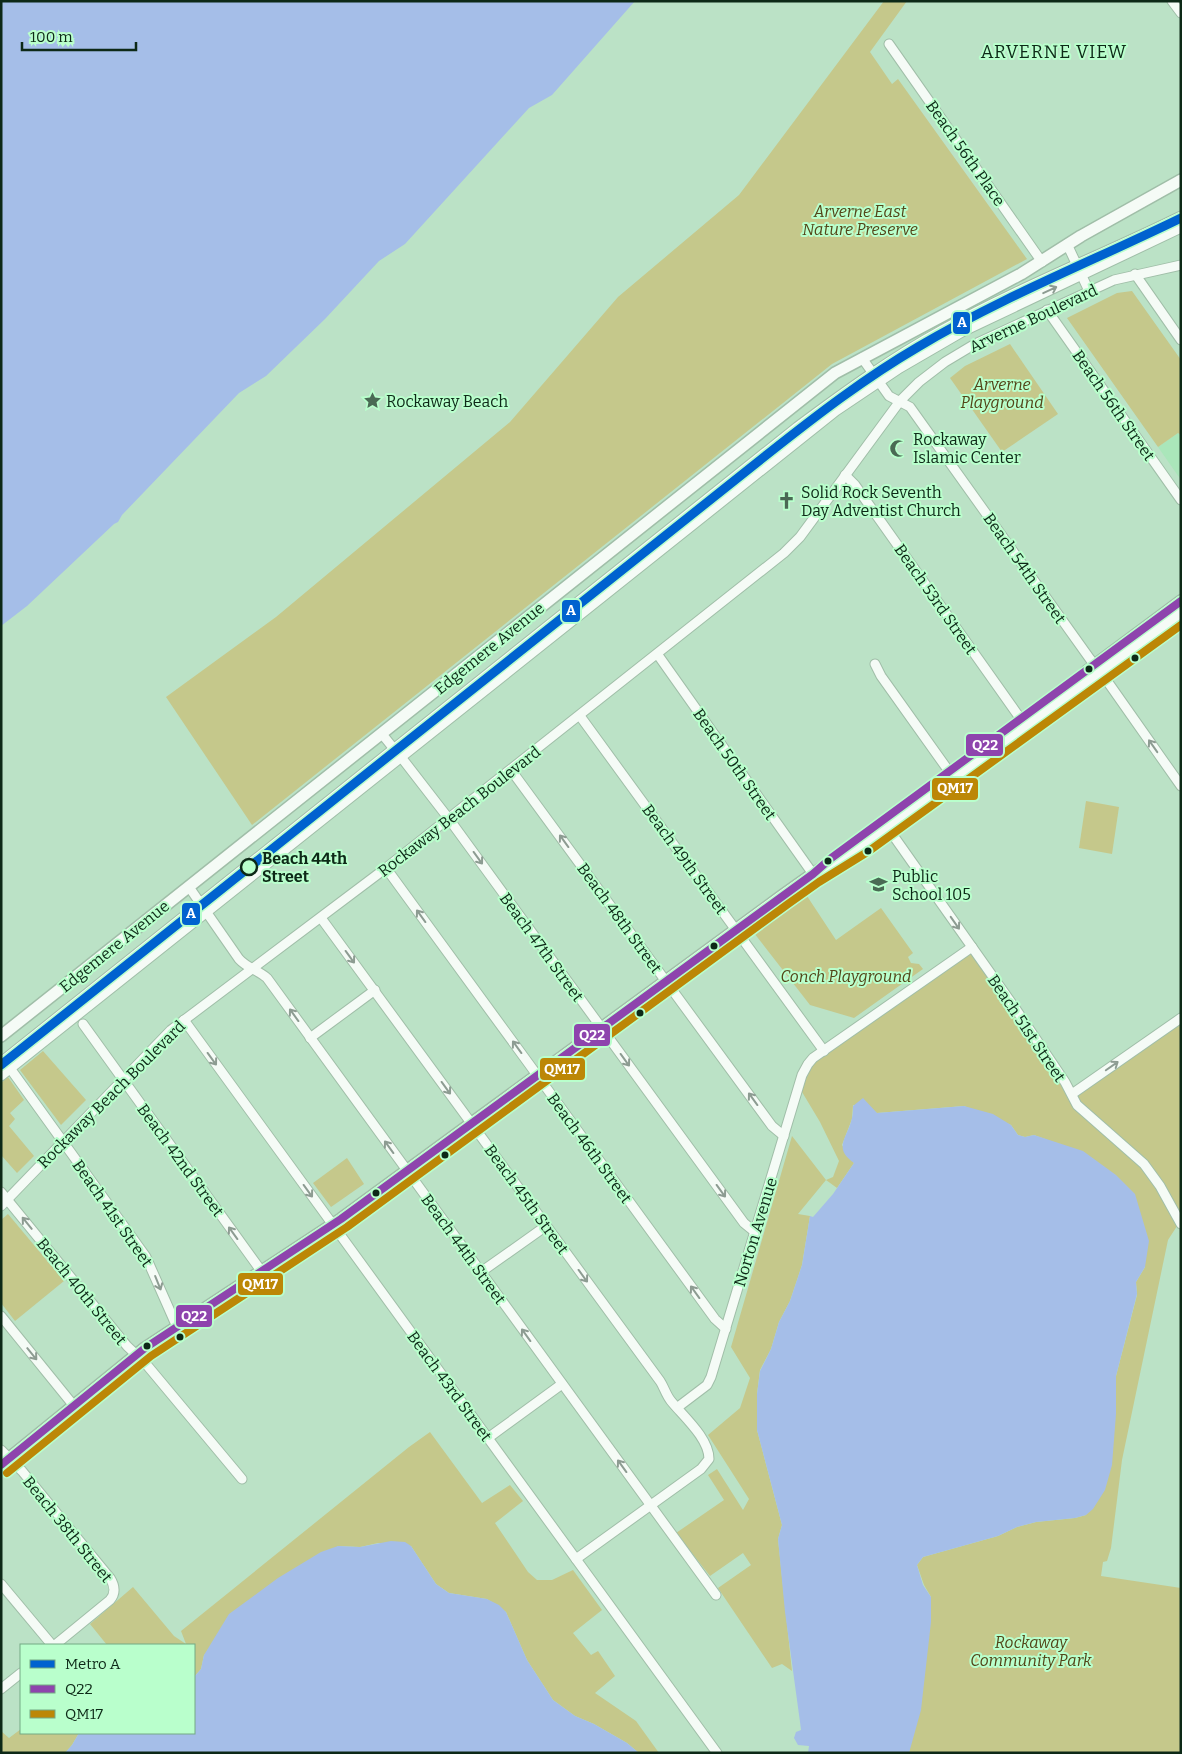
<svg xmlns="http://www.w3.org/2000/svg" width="1182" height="1754" font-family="Bitter,serif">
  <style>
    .built { fill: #aae6ba }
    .green { fill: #c5c88b }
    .water { fill: #a5bee8 }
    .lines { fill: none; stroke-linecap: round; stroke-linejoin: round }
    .minor-casing { stroke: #a0bea8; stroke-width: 11 }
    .major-casing { stroke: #a0bea8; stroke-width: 14 }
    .minor { stroke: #f5fbf6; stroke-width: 9 }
    .major { stroke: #f5fbf6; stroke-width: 11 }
    .bus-1-casing { stroke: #b9ffcc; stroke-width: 11 }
    .bus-2-casing { stroke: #b9ffcc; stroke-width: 11 }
    .bus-1 { stroke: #8e44ad; stroke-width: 8 }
    .bus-2 { stroke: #bc8706; stroke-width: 8 }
    .metro-1-casing { stroke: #b9ffcc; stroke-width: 12 }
    .metro-1 { stroke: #0062cf; stroke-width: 9 }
    .oneway { stroke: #8d9c92 }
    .bus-dot { fill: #0d2917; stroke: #b9ffcc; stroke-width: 2 }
    .stop-dot { fill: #b9ffcc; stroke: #0d2917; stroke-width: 2.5 }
    .labels { text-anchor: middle; stroke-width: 4; stroke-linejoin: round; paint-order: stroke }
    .street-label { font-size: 16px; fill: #0d2917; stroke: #b9ffcc }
    .park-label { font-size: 16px; font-style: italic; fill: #534518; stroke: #b9ffcc }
    .poi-label { font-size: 16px; fill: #0d2917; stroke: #b9ffcc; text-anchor: start }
    .stop-label { font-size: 16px; font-weight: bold; fill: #0d2917; stroke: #b9ffcc; text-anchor: start }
    .neighbourhood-label { font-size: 18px; letter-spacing: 1px; fill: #0d2917; stroke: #b9ffcc }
    .line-badge { stroke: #b9ffcc; stroke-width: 2 }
    .badge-label { font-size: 14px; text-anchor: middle; font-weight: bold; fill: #fff }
  </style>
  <rect width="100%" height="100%" fill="#bbe2c6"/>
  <path class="built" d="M1178 433 1181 435V480L1158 447Z"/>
  <g class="green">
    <path d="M884 1H907L870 52 892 84 898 79 1027 259 832 364 252 825 166 697 276 617 510 422 618 297 739 195Z"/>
    <path d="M1132 291 1181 360V435L1178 433 1158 447 1067 318 1117 293Z"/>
    <path d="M1010 344 1058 414 1002 452 950 378 965 366Z"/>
    <path d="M1086 801 1119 807 1112 854 1079 848Z"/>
    <path d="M807 896 836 940 881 908 913 953 908 957 911 963 919 964 923 969 854 1018 810 1005 754 933Z"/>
    <path d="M972 947 1072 1094 1181 1018V1224L1179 1223 1168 1240 1122 1460 1111 1548 1107 1561 1103 1562 1101 1576 1181 1588V1753H909L931 1597 924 1585 917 1565 923 1557 998 1536 1017 1527 1036 1522 1075 1518 1086 1515 1116 1376 1137 1295 1136 1282 1145 1267 1056 1143 1034 1135 1025 1137 1018 1135 1011 1125 964 1106 877 1113 853 1105 852 1119 842 1145 854 1163 837 1188 826 1180 798 1214 810 1216 802 1265 790 1301 779 1322 771 1349 760 1370 757 1394V1430L782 1525 778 1539 792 1671 782 1664 772 1668 718 1588 751 1565 743 1553 710 1576 676 1533 724 1500 708 1475 717 1469 743 1510 749 1499 708 1435 740 1408 750 1378 731 1347 792 1136 826 1180 833 1177 839 1161 820 1122 799 1087 808 1064Z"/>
    <path d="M43 1051 86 1100 61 1125 20 1070Z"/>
    <path d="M8 1077 24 1100 10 1113 15 1119 9 1126 34 1156 17 1173 1 1155V1083Z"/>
    <path d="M347 1158 364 1184 331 1207 313 1183Z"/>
    <path d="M8 1214 64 1281 15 1321 1 1303V1220Z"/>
    <path d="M430 1432 482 1503 510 1485 523 1501 495 1523 528 1572 537 1580H552L573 1570 602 1610 573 1633 591 1655 598 1651 615 1676 595 1693 636 1721 659 1753H639L627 1743 594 1724 575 1716 553 1700 527 1660 506 1612 487 1599 449 1593 436 1584 411 1546 378 1543 360 1547 338 1546 204 1655 201 1669 194 1677V1645H107L90 1624 133 1587 174 1636 186 1644 181 1631 409 1447Z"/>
    <path d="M21 1729V1733H79L72 1745 65 1753H1V1731L9 1738Z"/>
  </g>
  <g class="water">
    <path d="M1 1H635L552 95 529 108 405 244 379 261 325 319 266 376 239 393 122 515 118 522 114 524 27 606 1 626Z"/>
    <path d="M863 1098 877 1113 964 1106 993 1114 1011 1125 1018 1135 1025 1137 1034 1135 1083 1151 1116 1175 1135 1194 1149 1241 1145 1267 1136 1282 1137 1294 1116 1376V1414L1112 1465 1105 1490 1093 1509 1086 1515 1075 1518 1036 1522 1017 1527 998 1536 923 1557 917 1565 923 1585 931 1597V1622L921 1710 909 1753H808L809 1746 798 1745 794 1738 796 1732 801 1730 800 1722 785 1612 778 1539 782 1525 757 1430V1394L760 1371 771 1349 779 1322 790 1301 802 1265 810 1216 813 1217 833 1194 854 1163C832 1148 848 1137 852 1118 853 1114 853 1109 853 1106Z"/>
    <path d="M391 1541 405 1542 411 1546 436 1584 449 1593 487 1599 499 1605 506 1612 527 1660 553 1700 575 1716 594 1724 627 1743 639 1753H65L72 1745 79 1733H194V1677L201 1669 204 1655 229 1614 278 1578 321 1552 338 1546 360 1547Z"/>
  </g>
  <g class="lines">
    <defs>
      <g id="minor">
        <path d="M1172 1 1181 13"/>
        <path d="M889 44 1042 262"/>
        <path d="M1067 244 1089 291"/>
        <path d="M1135 274 1181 340"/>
        <path d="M1047 310 1181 500"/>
        <path d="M862 358 889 396 910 407 1090 659 1105 678 1181 786"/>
        <path d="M845 475 855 485 1025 725"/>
        <path d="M658 655 813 874"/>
        <path d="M875 664 881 676 953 777"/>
        <path d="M580 716 824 1051"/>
        <path d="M382 734 394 749"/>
        <path d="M401 757 449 819 744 1223 755 1232"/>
        <path d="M511 770 772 1126 784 1136"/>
        <path d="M883 821 1015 1008 1065 1082 1077 1105 1144 1164 1160 1186 1181 1224"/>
        <path d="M386 868 715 1319 726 1329"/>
        <path d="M189 887 239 959C247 968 258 970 267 978L716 1595"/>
        <path d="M321 918 660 1381C664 1387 666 1395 671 1401 683 1416 709 1438 709 1459L701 1469 576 1559"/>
        <path d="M184 1020 717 1753"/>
        <path d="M83 1024 262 1272"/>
        <path d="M310 1038 375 990"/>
        <path d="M1 1062 797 427C844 392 891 358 942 330 1019 287 1102 255 1181 216"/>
        <path d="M7 1064 146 1257 177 1327"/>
        <path d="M1 1076 836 411 900 368 962 332 1181 228"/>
        <path d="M1072 1094 1181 1018"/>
        <path d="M1 1192 127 1346 146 1364 242 1479"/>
        <path d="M1 1206 171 1030 386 868 784 553 800 537 900 401 919 382 945 362 975 344 1114 280 1181 265"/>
        <path d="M481 1272 546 1226"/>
        <path d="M1 1316 74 1406"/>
        <path d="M678 1407 707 1385 711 1377 802 1075 808 1064 813 1058 972 947"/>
        <path d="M488 1438 562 1384"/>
        <path d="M1 1450 22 1471 110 1578C115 1586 116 1593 110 1600L55 1645"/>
        <path d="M1 1584 52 1645"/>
        <path d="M1 1689 21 1673"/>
      </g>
      <g id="major">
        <path d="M1087 671 1181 601"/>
        <path d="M1 1036 835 373 1021 274 1081 236 1181 180"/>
        <path d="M1 1465 145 1348 341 1219 782 896 813 874 863 843 1181 612"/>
      </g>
    </defs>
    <use href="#minor" class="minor-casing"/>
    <use href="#major" class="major-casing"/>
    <use href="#minor" class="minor"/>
    <use href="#major" class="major"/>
    <defs>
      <path id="bus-1" d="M1 1465 145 1348 341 1219 813 874 830 859 1181 601"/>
      <path id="bus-2" d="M7 1473 151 1356 347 1227 788 904 819 882 869 851 1181 625"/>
    </defs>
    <use href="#bus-1" class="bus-1-casing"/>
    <use href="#bus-2" class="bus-2-casing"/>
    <use href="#bus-1" class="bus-1"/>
    <use href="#bus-2" class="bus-2"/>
    <defs>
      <path id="metro-1" d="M1 1065 769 453C817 415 865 378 918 347 1002 297 1093 261 1181 218"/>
    </defs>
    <use href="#metro-1" class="metro-1-casing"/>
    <use href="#metro-1" class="metro-1"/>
  </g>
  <defs><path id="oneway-shaft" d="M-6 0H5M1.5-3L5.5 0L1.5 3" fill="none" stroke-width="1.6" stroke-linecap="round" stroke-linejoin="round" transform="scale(1.25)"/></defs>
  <g class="oneway">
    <use href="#oneway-shaft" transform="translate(1050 290) rotate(-25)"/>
    <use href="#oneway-shaft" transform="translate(1153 746) rotate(-125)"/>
    <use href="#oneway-shaft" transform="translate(564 841) rotate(-126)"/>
    <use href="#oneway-shaft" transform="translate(478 858) rotate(54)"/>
    <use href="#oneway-shaft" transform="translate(421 916) rotate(-126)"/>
    <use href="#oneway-shaft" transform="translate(955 923) rotate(55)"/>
    <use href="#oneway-shaft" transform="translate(350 957) rotate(54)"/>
    <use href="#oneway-shaft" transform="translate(294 1015) rotate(-126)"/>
    <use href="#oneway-shaft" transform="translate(517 1047) rotate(-126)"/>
    <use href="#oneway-shaft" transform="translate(212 1059) rotate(54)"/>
    <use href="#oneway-shaft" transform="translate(625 1060) rotate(54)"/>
    <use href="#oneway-shaft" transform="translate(1112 1066) rotate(-35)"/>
    <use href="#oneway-shaft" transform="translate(446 1088) rotate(54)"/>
    <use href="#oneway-shaft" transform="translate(753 1099) rotate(-126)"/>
    <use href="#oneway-shaft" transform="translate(389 1147) rotate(-126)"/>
    <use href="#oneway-shaft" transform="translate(308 1191) rotate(54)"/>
    <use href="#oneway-shaft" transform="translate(721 1191) rotate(54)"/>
    <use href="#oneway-shaft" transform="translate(27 1223) rotate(-129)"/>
    <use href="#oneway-shaft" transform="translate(233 1233) rotate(-126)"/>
    <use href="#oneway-shaft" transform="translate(583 1276) rotate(54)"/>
    <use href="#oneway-shaft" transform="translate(158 1283) rotate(68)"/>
    <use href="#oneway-shaft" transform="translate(695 1292) rotate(-126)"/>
    <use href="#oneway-shaft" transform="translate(526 1335) rotate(-126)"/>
    <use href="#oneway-shaft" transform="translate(32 1354) rotate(51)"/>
    <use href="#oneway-shaft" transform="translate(622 1466) rotate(-126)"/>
  </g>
  <defs>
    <symbol id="sight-bare" viewBox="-9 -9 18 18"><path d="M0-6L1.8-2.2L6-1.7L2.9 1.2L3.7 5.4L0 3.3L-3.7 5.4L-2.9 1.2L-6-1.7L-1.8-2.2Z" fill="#4a6a54" stroke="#b9ffcc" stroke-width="2.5" paint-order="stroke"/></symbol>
    <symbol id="mosque-bare" viewBox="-9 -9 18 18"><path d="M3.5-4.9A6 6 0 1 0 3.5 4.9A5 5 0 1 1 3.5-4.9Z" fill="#4a6a54" stroke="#b9ffcc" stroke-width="2.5" paint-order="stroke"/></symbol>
    <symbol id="church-bare" viewBox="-9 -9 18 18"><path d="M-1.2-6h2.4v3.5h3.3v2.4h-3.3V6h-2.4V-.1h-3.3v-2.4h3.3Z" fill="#4a6a54" stroke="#b9ffcc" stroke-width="2.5" paint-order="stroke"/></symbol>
    <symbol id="school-bare" viewBox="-9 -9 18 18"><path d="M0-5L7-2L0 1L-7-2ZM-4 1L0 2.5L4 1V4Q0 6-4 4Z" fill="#4a6a54" stroke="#b9ffcc" stroke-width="2.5" paint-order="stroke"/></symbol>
  </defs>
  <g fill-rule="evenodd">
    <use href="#sight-bare" x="360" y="388" width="25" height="25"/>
    <use href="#mosque-bare" x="886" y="436" width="25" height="25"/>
    <use href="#church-bare" x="774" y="488" width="25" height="25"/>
    <use href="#school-bare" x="866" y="872" width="25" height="25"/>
  </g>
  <g class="bus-dot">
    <circle cx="1135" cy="658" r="4.5"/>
    <circle cx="1089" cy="669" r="4.5"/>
    <circle cx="868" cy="851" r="4.5"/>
    <circle cx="828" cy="861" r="4.5"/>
    <circle cx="714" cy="946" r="4.5"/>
    <circle cx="640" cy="1013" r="4.5"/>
    <circle cx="445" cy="1155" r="4.5"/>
    <circle cx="376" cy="1193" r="4.5"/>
    <circle cx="180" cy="1337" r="4.5"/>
    <circle cx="147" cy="1346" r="4.5"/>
  </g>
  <circle class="stop-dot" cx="249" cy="867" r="8"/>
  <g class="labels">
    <g class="street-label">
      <text transform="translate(966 153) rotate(55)" y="6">Beach 56th Place</text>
      <text transform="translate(1033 318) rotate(-25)" y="6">Arverne Boulevard</text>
      <text transform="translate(1114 405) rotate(55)" y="6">Beach 56th Street</text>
      <text transform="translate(1025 568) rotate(55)" y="6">Beach 54th Street</text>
      <text transform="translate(936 599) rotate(55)" y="6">Beach 53rd Street</text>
      <text transform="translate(489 648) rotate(-39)" y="6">Edgemere Avenue</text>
      <text transform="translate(735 764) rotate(55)" y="6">Beach 50th Street</text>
      <text transform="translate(459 811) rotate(-38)" y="6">Rockaway Beach Boulevard</text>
      <text transform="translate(685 859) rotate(54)" y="6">Beach 49th Street</text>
      <text transform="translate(620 918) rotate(54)" y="6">Beach 48th Street</text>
      <text transform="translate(114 946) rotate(-39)" y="6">Edgemere Avenue</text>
      <text transform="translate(542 947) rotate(54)" y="6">Beach 47th Street</text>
      <text transform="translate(1027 1028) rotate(56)" y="6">Beach 51st Street</text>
      <text transform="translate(111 1094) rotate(-45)" y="6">Rockaway Beach Boulevard</text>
      <text transform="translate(590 1148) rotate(54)" y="6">Beach 46th Street</text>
      <text transform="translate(181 1160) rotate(54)" y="6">Beach 42nd Street</text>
      <text transform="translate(527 1199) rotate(54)" y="6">Beach 45th Street</text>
      <text transform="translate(113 1213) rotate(55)" y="6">Beach 41st Street</text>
      <text transform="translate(755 1232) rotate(-73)" y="6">Norton Avenue</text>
      <text transform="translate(464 1249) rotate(54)" y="6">Beach 44th Street</text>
      <text transform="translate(82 1291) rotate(51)" y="6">Beach 40th Street</text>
      <text transform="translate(450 1386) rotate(54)" y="6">Beach 43rd Street</text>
      <text transform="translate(68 1529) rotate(51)" y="6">Beach 38th Street</text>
    </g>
    <g class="park-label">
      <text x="860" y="217">Arverne East<tspan x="860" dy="18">Nature Preserve</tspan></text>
      <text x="1002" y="390">Arverne<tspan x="1002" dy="18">Playground</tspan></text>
      <text x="846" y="982">Conch Playground</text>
      <text x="1031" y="1648">Rockaway<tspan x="1031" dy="18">Community Park</tspan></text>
    </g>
    <g class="poi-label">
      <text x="386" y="407">Rockaway Beach</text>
      <text x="913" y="445">Rockaway<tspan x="913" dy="18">Islamic Center</tspan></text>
      <text x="801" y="498">Solid Rock Seventh<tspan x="801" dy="18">Day Adventist Church</tspan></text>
      <text x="892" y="882">Public<tspan x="892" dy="18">School 105</tspan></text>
    </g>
    <g class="stop-label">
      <text x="262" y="864">Beach 44th<tspan x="262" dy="18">Street</tspan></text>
    </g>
    <g class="neighbourhood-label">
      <text x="1054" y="58">ARVERNE VIEW</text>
    </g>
  </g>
  <g class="line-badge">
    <rect x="952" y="311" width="19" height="24" rx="5" fill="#0062cf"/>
    <rect x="561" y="599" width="20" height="24" rx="5" fill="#0062cf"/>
    <rect x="965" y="733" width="39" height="24" rx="5" fill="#8e44ad"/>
    <rect x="931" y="777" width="48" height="24" rx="5" fill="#bc8706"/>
    <rect x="181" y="902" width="20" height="24" rx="5" fill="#0062cf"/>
    <rect x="573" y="1023" width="38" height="24" rx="5" fill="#8e44ad"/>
    <rect x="539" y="1057" width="47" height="24" rx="5" fill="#bc8706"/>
    <rect x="237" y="1272" width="47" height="24" rx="5" fill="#bc8706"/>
    <rect x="175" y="1304" width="38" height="24" rx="5" fill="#8e44ad"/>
  </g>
  <g class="badge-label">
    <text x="962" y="327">A</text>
    <text x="571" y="615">A</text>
    <text x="985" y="750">Q22</text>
    <text x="955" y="793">QM17</text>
    <text x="191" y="918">A</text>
    <text x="592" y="1040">Q22</text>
    <text x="562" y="1074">QM17</text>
    <text x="260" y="1289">QM17</text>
    <text x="194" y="1321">Q22</text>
  </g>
  <rect width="1182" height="1754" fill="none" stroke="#0d2917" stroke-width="5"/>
  <rect x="20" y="1644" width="175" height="90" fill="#b9ffcc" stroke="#74a984"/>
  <rect x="30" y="1660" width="25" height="8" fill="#0062cf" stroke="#74a984"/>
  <text x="65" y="1669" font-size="15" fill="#0d2917">Metro A</text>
  <rect x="30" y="1685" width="25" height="8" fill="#8e44ad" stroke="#74a984"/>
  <text x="65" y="1694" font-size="15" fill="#0d2917">Q22</text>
  <rect x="30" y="1710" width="25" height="8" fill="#bc8706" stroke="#74a984"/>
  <text x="65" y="1719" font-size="15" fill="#0d2917">QM17</text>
  <path d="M22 42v8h114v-8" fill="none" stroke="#0d2917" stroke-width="2.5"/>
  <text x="30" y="42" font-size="15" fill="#0d2917" stroke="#b9ffcc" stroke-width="4" paint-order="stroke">100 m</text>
</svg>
